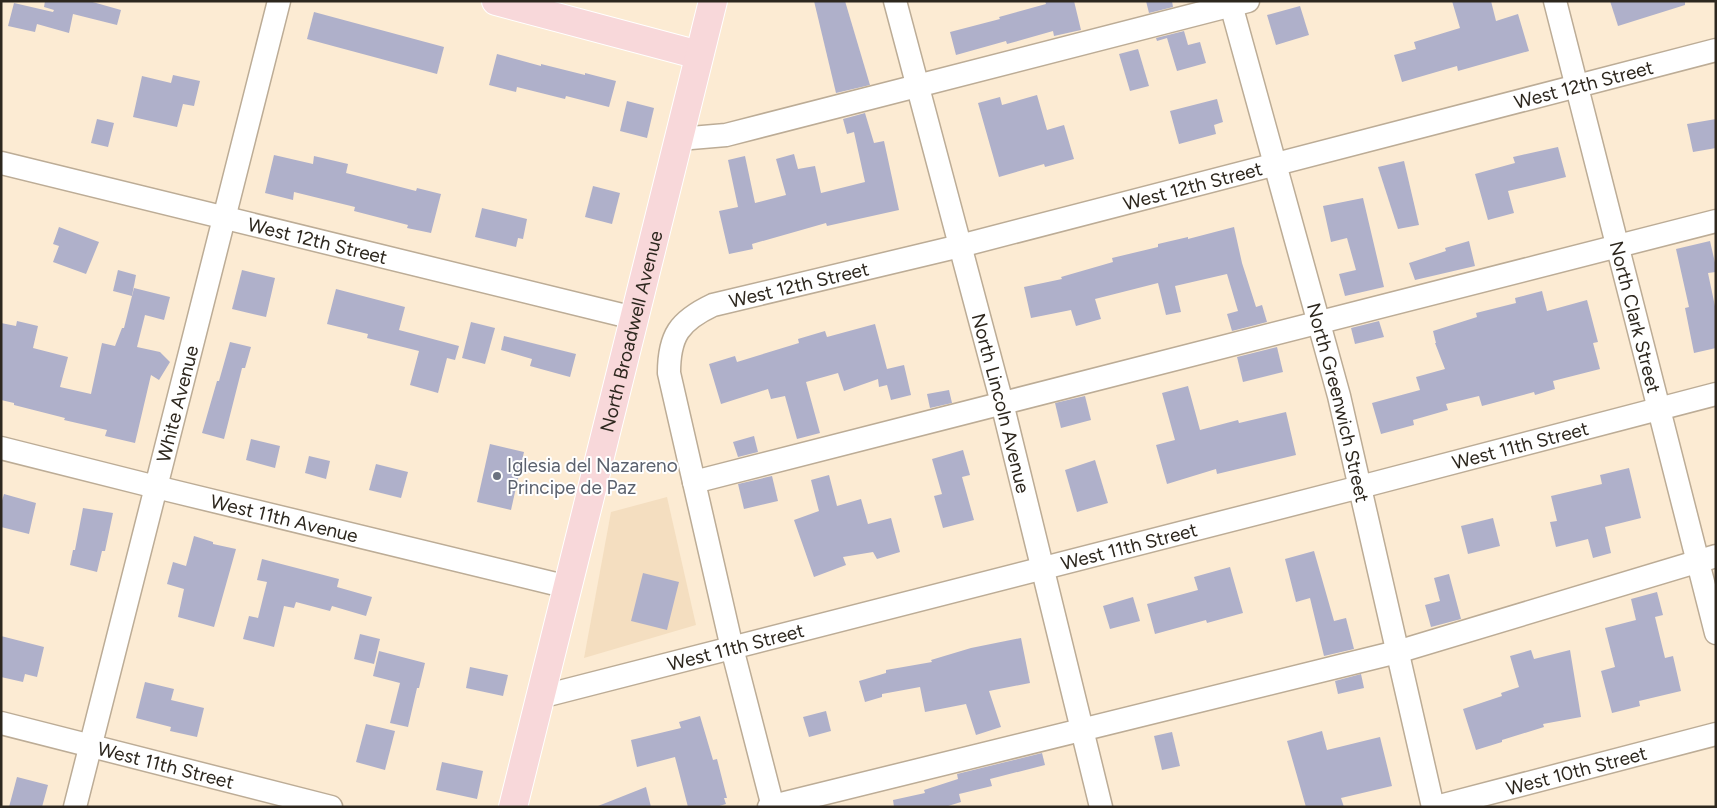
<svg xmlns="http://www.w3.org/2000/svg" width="1717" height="808" font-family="Figtree,sans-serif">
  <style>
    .built { fill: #f4dec0 }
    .building { fill: #afb0ca }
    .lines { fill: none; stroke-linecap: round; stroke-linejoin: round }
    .minor-casing { stroke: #bcac96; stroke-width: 25 }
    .major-casing { stroke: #fff; stroke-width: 30 }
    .minor { stroke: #fff; stroke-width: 22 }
    .major { stroke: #f8d8da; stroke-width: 28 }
    .worship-dot { fill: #6b7280; stroke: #fff; stroke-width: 2 }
    .labels { text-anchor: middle; stroke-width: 4; stroke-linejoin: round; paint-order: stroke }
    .street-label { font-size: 19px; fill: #2d271e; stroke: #fff }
    .worship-label { font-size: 19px; fill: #5b616d; stroke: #fff; text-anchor: start }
  </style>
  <rect width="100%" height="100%" fill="#fcebd3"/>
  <path class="built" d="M667 497 696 625 584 658 611 512Z"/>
  <g class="building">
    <path d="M45 1H89L121 10 117 25 73 14 69 33 37 24 35 32 8 26 14 3 53 12 54 10 44 7Z"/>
    <path d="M814 1H845L870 85 836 93Z"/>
    <path d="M1045 1H1074L1081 30 1054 36 1053 31 1007 44 1006 41 956 55 950 32 1000 19 999 17 1046 4Z"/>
    <path d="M1146 1H1172L1173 7 1149 13Z"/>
    <path d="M1452 1H1491L1496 21 1518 14 1529 51 1458 71 1457 66 1402 82 1394 55 1416 49 1414 42 1460 28Z"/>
    <path d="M1610 1H1685V5L1618 26Z"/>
    <path d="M1300 6 1309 35 1276 45 1267 15Z"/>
    <path d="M314 12 444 47 437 74 307 39Z"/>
    <path d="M1184 31 1188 45 1200 42 1206 63 1177 71 1167 38 1157 41 1156 38Z"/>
    <path d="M1138 49 1149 86 1130 91 1119 54Z"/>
    <path d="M497 54 541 66V64L585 75V73L616 81 609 107 566 96 565 99 517 87 516 92 489 85Z"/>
    <path d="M173 75 200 81 194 106 183 104 177 127 133 117 142 76 171 83Z"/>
    <path d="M1037 95 1047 130 1064 125 1074 159 1045 167 1044 164 999 177 978 103 1000 97 1002 105Z"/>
    <path d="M1217 99 1223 122 1214 125 1216 134 1179 144 1170 111Z"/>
    <path d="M627 101 654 108 647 138 620 131Z"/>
    <path d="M865 113 874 143 884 141 899 210 827 226 826 223 752 244 753 249 729 254 719 211 738 207 728 160 745 156 755 203 786 195 776 159 794 154 798 169 815 166 821 193 865 182 854 132 847 134 843 119Z"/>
    <path d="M97 119 114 123 108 147 91 143Z"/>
    <path d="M1716 119V148L1693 152 1687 124Z"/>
    <path d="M1558 147 1566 177 1508 191 1514 213 1488 220 1475 174 1515 163 1513 157Z"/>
    <path d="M274 155 313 164 314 156 348 164 346 173 416 191 417 188 441 194 431 233 407 228 408 225 354 211 355 207 294 192 293 200 265 193Z"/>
    <path d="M1404 161 1419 225 1398 229 1378 167Z"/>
    <path d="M593 186 620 193 612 224 585 217Z"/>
    <path d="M1363 198 1384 287 1345 296 1339 274 1356 270 1347 238 1331 242 1323 206Z"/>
    <path d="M482 208 527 219 523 239 518 238 516 247 475 237Z"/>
    <path d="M59 227 99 242 86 274 53 262 59 246 53 244Z"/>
    <path d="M1234 227 1242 263 1256 307 1262 305 1267 322 1232 331 1227 314 1238 311 1227 274 1175 286 1181 312 1166 315 1158 283 1095 299 1101 319 1076 326 1071 310 1031 318 1024 287 1062 279 1061 277 1113 262 1112 258 1158 247V244L1188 237V239Z"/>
    <path d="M1469 241 1475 266 1415 280 1409 263 1446 251 1445 248Z"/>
    <path d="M1710 241 1716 267V272L1708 273 1716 311V348L1694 353 1685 308 1689 307 1676 249Z"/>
    <path d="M118 270 136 275 132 296 113 291Z"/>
    <path d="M242 270 275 278 266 317 232 309Z"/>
    <path d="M134 288 170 297 164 320 145 315 137 347 160 352 170 362 159 380 151 375 135 443 105 436 107 430 64 420 65 418 14 405V403L1 400V323L16 326 17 321 38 326 33 348 68 357 60 387 91 394 102 343 115 346 122 328H124Z"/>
    <path d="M336 289 405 307 399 330 459 346 455 360 447 358 438 393 410 385 419 351 367 338 368 334 327 324Z"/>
    <path d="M1542 291 1547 311 1587 300 1598 342 1593 343 1600 369 1553 381 1555 389 1535 395 1534 392 1482 406 1479 396 1446 404 1448 410 1413 420 1414 425 1381 434 1372 403 1420 390 1416 377 1445 369 1435 343H1436L1433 331 1477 317 1476 313 1516 303 1515 298Z"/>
    <path d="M1379 321 1384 337 1355 344 1351 328Z"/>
    <path d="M471 322 495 328 485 364 462 358Z"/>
    <path d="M875 324 887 369 904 365 911 395 891 400 887 385 879 387 878 379 844 391 838 373 806 382 820 433 797 439 785 396 771 399 768 389 721 404 709 364 735 356 737 362 799 343 798 339 825 331 827 337Z"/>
    <path d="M504 336 576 354 570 377 530 366 532 359 501 350Z"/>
    <path d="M230 342 251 347 245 368H242L224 439 202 433 217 381H219Z"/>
    <path d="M1277 347 1283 372 1243 382 1237 357Z"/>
    <path d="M1188 386 1200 430 1238 420 1239 423 1286 412 1296 455 1217 474 1216 469 1167 484 1156 445 1175 440 1162 393Z"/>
    <path d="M949 390 952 403 930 408 927 394Z"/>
    <path d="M1085 396 1091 420 1061 428 1055 403Z"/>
    <path d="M754 436 758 452 738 457 733 442Z"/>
    <path d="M251 439 280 446 275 468 246 460Z"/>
    <path d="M490 444 524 452 511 510 477 502Z"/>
    <path d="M963 450 970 475 962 477 974 520 943 528 934 496 942 494 932 459Z"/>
    <path d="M309 456 330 461 326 479 305 473Z"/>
    <path d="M1095 460 1108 503 1077 512 1065 470Z"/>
    <path d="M376 464 408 472 401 498 369 490Z"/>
    <path d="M1629 468 1641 518 1605 527 1611 553 1593 558 1588 539 1556 547 1550 522 1557 521 1551 496 1602 484 1600 475Z"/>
    <path d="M829 475 837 506 861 499 868 524 891 518 900 552 877 559 873 552 843 557 846 565 814 577 794 520 819 511 811 480Z"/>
    <path d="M772 476 778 501 744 509 738 484Z"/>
    <path d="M4 494 36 503 29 534 1 527V504Z"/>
    <path d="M83 508 113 513 105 551H102L97 572 70 565 73 550H75Z"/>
    <path d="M1493 518 1500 546 1468 554 1461 526Z"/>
    <path d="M194 536 213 542V544L236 549 214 627 178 617 184 589 167 584 173 562 186 566Z"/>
    <path d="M1314 551 1334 621 1346 618 1354 649 1324 656 1310 598 1296 602 1285 559Z"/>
    <path d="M262 559 339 579 337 587 372 597 366 616 332 606 330 611 296 602 294 608 284 606 274 647 243 639 249 616 258 618 267 582 257 580Z"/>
    <path d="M1230 567 1243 613 1207 623 1206 620 1155 634 1147 604 1198 590 1194 577Z"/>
    <path d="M643 573 679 582 667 630 631 621Z"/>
    <path d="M1449 574 1461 619 1431 627 1425 605 1440 601 1434 578Z"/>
    <path d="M1657 592 1663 615 1655 617 1665 658 1673 656 1681 691 1639 701 1640 706 1612 713 1601 671 1615 667 1605 628 1636 620 1631 599Z"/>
    <path d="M1133 597 1140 621 1110 629 1103 606Z"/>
    <path d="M360 634 380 639 374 664 354 659Z"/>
    <path d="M1 636 44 647 37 677 25 674 23 682 1 677Z"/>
    <path d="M1021 638 1030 683 989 691 1001 727 976 735 966 704 925 712 920 687 882 694V697L865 702 859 681 886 673V670L932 662 931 660 971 648Z"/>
    <path d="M1531 650 1534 659 1570 650 1581 717 1543 724 1544 727 1502 740V742L1476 750 1463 709 1502 696 1501 693 1519 687 1510 656Z"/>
    <path d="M379 651 425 663 419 688H417L408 727 390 723 400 683 373 676Z"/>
    <path d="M470 667 508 675 503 696 466 688Z"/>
    <path d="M1361 674 1364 688 1338 694 1335 681Z"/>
    <path d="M145 682 174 689 171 700 204 708 197 737 170 731 171 727 136 718Z"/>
    <path d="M826 711 831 731 809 737 803 717Z"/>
    <path d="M700 716 713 760 717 759 727 798H724L726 804 716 807H688L675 757 637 767 631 740 681 728 679 722Z"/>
    <path d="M366 724 395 731 385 770 356 762Z"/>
    <path d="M1322 731 1327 750 1380 737 1392 786 1341 798 1344 807H1306L1287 741Z"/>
    <path d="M1172 732 1180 766 1162 770 1154 736Z"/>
    <path d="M1042 753 1045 765 990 779 992 786 959 794 961 802 945 807H894L893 800 925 793 924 790 958 779 957 774Z"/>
    <path d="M442 762 483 771 477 799 436 790Z"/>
    <path d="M17 777 48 785 42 807H9Z"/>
    <path d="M646 787 651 807H598V806Z"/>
  </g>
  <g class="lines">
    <defs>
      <g id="minor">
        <path id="s1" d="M895 1 1002 403 1101 807"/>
        <path id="s2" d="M1230 1 1339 396 1433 807"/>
        <path id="s3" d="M1555 1 1716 633"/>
        <path d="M679 139 726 135 1248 1"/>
        <path id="s4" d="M1 163 634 318"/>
        <path id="s5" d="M1 448 156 487 568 587"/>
        <path d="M694 482 1716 221"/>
        <path id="s6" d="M540 697 1360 487 1716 394"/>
        <path id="s7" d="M1 723 331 807"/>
        <path id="s8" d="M75 807 279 1"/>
        <path d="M769 807 1397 652 1716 556"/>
        <path id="s9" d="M773 807 732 648 669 373C669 336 679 321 713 305L960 246 1716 50"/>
        <path id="s10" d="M1436 807 1716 734"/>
      </g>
      <g id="major">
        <path d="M496 1 699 55"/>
        <path id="s11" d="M513 807 713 1"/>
      </g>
    </defs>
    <use href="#minor" class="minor-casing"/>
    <use href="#major" class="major-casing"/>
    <use href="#minor" class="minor"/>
    <use href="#major" class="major"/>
  </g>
  <circle class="worship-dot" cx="497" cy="476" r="5"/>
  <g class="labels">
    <g class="street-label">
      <text dy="7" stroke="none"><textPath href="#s9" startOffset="1432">West 12th Street</textPath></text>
      <text dy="7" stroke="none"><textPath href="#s9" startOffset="1028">West 12th Street</textPath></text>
      <text dy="7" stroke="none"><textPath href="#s4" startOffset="326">West 12th Street</textPath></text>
      <text dy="7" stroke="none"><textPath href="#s9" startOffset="622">West 12th Street</textPath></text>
      <text dy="7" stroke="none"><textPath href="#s3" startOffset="326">North Clark Street</textPath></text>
      <text dy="7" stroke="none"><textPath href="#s11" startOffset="490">North Broadwell Avenue</textPath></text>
      <text dy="7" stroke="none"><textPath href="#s2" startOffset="416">North Greenwich Street</textPath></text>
      <text dy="7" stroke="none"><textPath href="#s1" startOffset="416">North Lincoln Avenue</textPath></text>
      <text dy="7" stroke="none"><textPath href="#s8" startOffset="416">White Avenue</textPath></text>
      <text dy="7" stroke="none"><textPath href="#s6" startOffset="1012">West 11th Street</textPath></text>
      <text dy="7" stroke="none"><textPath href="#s5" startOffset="292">West 11th Avenue</textPath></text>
      <text dy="7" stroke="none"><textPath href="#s6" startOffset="608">West 11th Street</textPath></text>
      <text dy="7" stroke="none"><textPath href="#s6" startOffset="202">West 11th Street</textPath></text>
      <text dy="7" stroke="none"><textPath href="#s7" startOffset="170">West 11th Street</textPath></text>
      <text dy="7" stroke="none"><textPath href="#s10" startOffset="145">West 10th Street</textPath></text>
    </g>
    <g class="worship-label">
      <text x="507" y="472">Iglesia del Nazareno<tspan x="507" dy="22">Principe de Paz</tspan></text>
    </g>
  </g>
  <rect width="1717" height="808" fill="none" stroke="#2d271e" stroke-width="5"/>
</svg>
